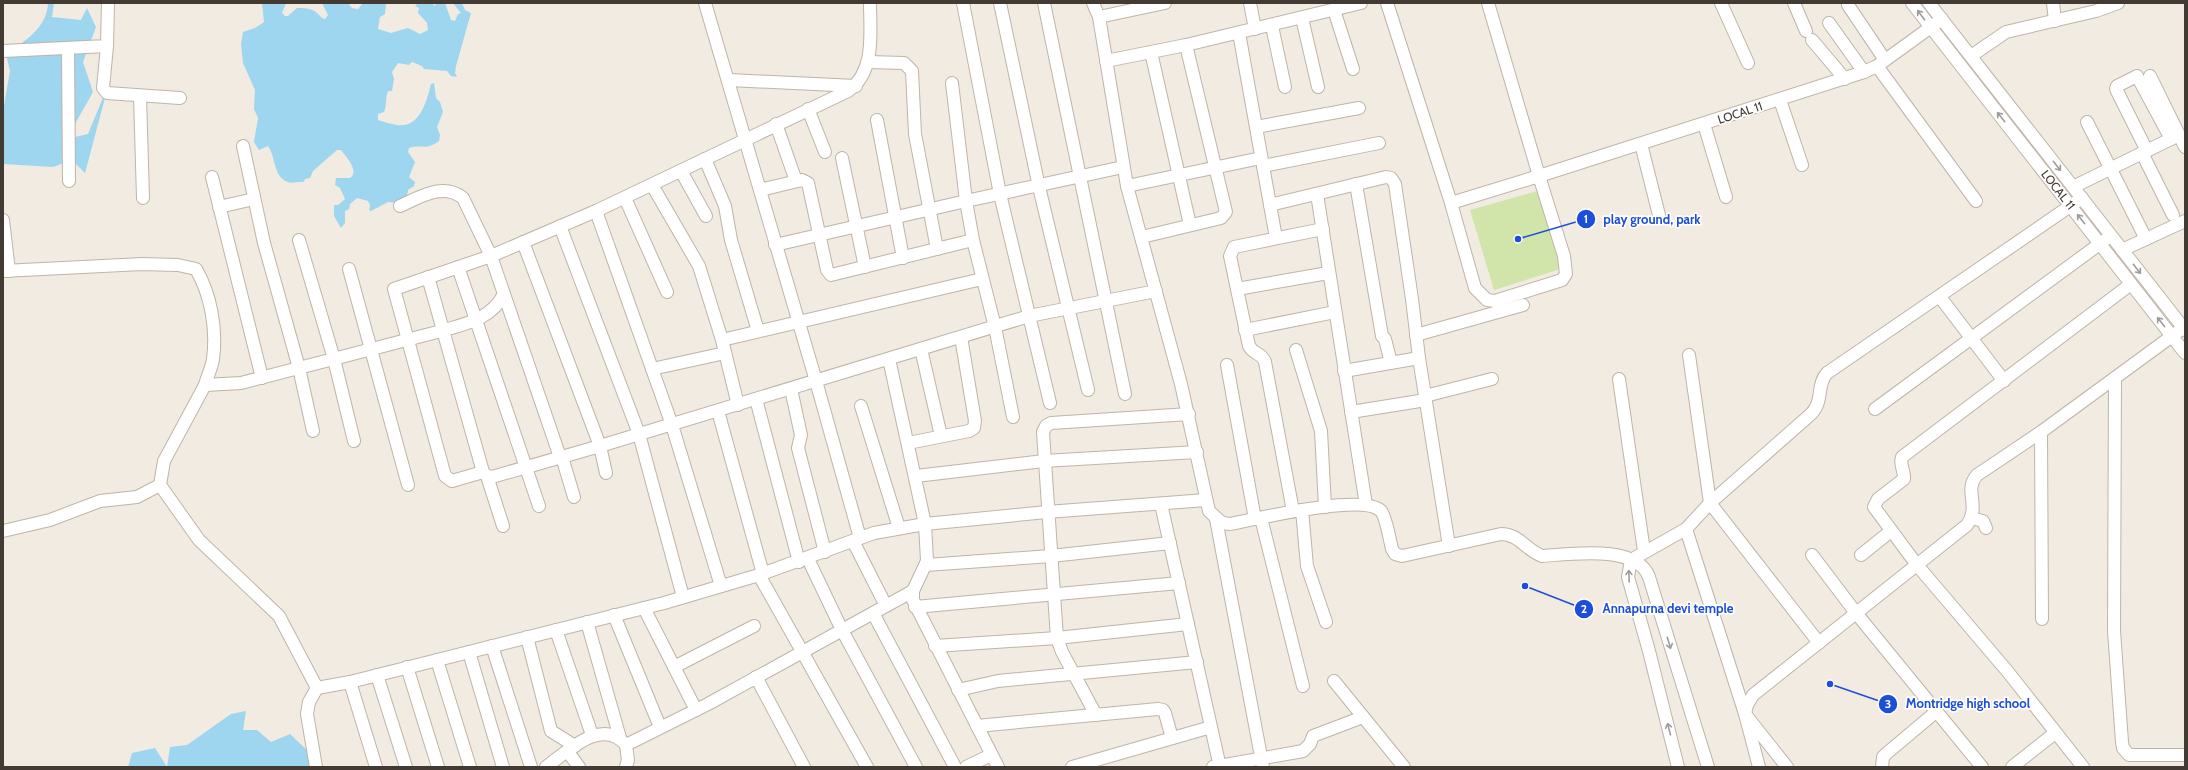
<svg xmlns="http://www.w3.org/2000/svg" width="2188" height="770" font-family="Cabin,sans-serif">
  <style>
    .green { fill: #d1e5aa }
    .water { fill: #9dd6ee }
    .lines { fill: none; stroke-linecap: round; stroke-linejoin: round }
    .minor-casing { stroke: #bfb4a8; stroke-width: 14 }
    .minor { stroke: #fff; stroke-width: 12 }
    .oneway { stroke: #a09c99 }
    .labels { text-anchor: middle; stroke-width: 3.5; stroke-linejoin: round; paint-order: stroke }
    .street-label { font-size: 12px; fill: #423a33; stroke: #fff }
    .leader { fill: none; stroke: #1d4ed8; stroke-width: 1.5 }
    .callout-dot { fill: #1d4ed8; stroke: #fff; stroke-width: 1.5 }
    .mark-label { font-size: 12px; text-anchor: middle; font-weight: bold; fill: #fff }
    .callout-label { font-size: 13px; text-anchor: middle; font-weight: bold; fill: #1d4ed8; stroke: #fff; stroke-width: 3.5; stroke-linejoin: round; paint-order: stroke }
  </style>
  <rect width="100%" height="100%" fill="#f1ebe2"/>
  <path class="green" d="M1541 190 1567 267 1494 290 1470 210Z"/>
  <g class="water">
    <path d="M48 3H54L52 17 81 20 87 8 96 27 83 62 93 92 71 131 75 137 88 134 109 83 85 173 72 160 53 167 3 164V111L10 71 6 54C25 41 47 28 48 3Z"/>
    <path d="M262 3H286L282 13 285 16H288L297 8C303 8 312 8 317 13 321 16 320 18 325 19L328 15 322 3H348L352 8 358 9 363 3H386L385 14 380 17 378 29 391 33 408 28 420 34 428 30 427 23 418 13 419 8 415 6 418 3H432L435 6 436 3H445L451 20 455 21 458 14 461 13 453 3H462L465 10 471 13 456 66 455 73 457 77 451 76 447 71 424 69 422 66 412 62 409 65 398 63 392 72 394 79 392 91H388C385 99 387 105 384 112L378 114V120C384 122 391 124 397 125 420 129 427 100 431 84L434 83 436 98 440 102 443 112 437 127 440 135 439 141C425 151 423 144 409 148L408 152 415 162 409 177 415 182 414 186 408 190 407 196 398 203 388 202 371 211 369 210 370 205 368 201 357 198 350 204 349 209 345 211V223L341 228 334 216V205H338L345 199 340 188 335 185 336 178H350C360 171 346 157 341 150H337L313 171 310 178 305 179 304 182C298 181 293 184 288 182 273 177 276 157 268 146L259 150 254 142 258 118 254 109 255 90 243 63 241 44 243 32 255 28 264 22Z"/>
    <path d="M246 711 243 730H257L271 742 290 734 311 754 313 767H167L170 747 187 745 231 714Z"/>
    <path d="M155 748 167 767H128L132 753Z"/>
  </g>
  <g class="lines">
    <defs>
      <g id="minor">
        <path d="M705 3 816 381 860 538"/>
        <path d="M963 3 1000 194 1050 403"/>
        <path d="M1000 3 1039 187 1088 390"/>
        <path d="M1044 3 1125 394"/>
        <path d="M1093 3 1099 17 1127 186 1181 384 1209 511 1222 523 1230 524C1256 519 1363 493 1381 511 1386 517 1390 541 1392 549L1395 554 1402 556 1501 534C1519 534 1526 550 1542 556 1570 554 1637 544 1649 577L1708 767"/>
        <path d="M1250 3 1255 29"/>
        <path d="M1387 3 1451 203 1475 288 1487 300 1495 301 1562 280 1566 274 1564 256 1539 176 1451 203"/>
        <path d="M1488 3 1539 176 1864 72 1877 66 1942 19"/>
        <path d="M1721 3 1748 63"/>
        <path d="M1794 3 1806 31"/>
        <path d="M1912 3 2185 353"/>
        <path d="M1929 3 2185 330"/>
        <path d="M2053 3 2055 21"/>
        <path d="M1848 5 1885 60"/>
        <path d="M1334 10 1353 69"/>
        <path d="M1099 17 1165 3"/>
        <path d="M1302 18 1318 87"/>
        <path d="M1829 23 1864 72"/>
        <path d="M1272 26 1285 87"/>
        <path d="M1239 33 1276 238"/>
        <path d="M1812 40 1845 79"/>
        <path d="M107 46 103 88 107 93 180 98"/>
        <path d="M68 48 69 181"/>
        <path d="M3 51 107 46 108 3"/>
        <path d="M1151 52 1190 225"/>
        <path d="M1971 56 2006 32 2096 11 2118 3"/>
        <path d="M1106 61 1186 45 1361 3"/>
        <path d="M868 62 904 63 912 71 915 134 937 249"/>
        <path d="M1877 66 1976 201"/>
        <path d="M2150 76 2185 147"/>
        <path d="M729 80 856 86"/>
        <path d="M952 83 966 201 973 240 995 327 1013 417"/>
        <path d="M140 96 143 198"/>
        <path d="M1780 100 1802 165"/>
        <path d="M808 109 825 152"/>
        <path d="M877 120 903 258"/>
        <path d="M2087 122 2146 239"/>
        <path d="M776 124 796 181"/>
        <path d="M1704 124 1726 197"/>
        <path d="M1256 127 1359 108"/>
        <path d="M1641 144 1659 215"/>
        <path d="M243 146 264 243 299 368 313 431"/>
        <path d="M2147 151 2116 89 2117 86 2137 76 2171 139"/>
        <path d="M2142 153 2173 215"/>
        <path d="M842 158 865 267"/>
        <path d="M705 159 725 206 731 240 758 331"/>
        <path d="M1263 166 1379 143"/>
        <path d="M681 171 706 216"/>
        <path d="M212 177 262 378"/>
        <path d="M1356 184 1382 336 1385 339 1391 363"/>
        <path d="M652 185 699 266 722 340 738 405"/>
        <path d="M1127 186 1261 158"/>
        <path d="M2073 187 2179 135"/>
        <path d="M760 190 802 180 808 183 827 270 831 275 973 240"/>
        <path d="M1317 194 1366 505"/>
        <path d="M625 198 667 292"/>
        <path d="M1270 205 1386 177 1391 178 1395 184 1412 299 1419 358 1344 371"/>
        <path d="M219 207 254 199"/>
        <path d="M596 211 672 425 721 586"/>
        <path d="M3 220 9 271"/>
        <path d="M560 226 639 434 683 597"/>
        <path d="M1142 237 1221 218 1226 212 1186 45"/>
        <path d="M299 240 334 359 354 441"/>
        <path d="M523 242 600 446 1029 316 1156 291"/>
        <path d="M775 245 966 201 1123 167"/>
        <path d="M2122 250 2185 221"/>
        <path d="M458 267 539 506"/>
        <path d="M349 269 408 485"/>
        <path d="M3 271 142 264 178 265 196 269C211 295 217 329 213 359 212 367 207 377 205 385L241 383 445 330C468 323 492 318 504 294L491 256 463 198C443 182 420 197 400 206"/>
        <path d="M428 277 483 472 487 476 492 477 600 446 606 473"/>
        <path d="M1237 289 1328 273"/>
        <path d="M504 294 560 457"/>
        <path d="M1940 297 2004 381"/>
        <path d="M1245 330 1335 312"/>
        <path d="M1416 335 1523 305"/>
        <path d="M722 340 982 279"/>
        <path d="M921 349 941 436"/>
        <path d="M1296 350 1321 431 1325 507"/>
        <path d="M1689 355 1710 503 1819 643"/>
        <path d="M1419 358 1449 546"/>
        <path d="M889 359 925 524 927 561 913 591V600L998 767"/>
        <path d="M1227 365 1255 519"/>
        <path d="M652 369 725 353"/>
        <path d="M2115 378 2114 631 2122 742 2123 748 2129 755H2185"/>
        <path d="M1619 379 1644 551"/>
        <path d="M205 385 164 461 160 485 199 540 279 616 317 688 309 702 307 714 316 767"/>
        <path d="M791 389 801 435 798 448 825 552"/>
        <path d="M1425 396 1492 379"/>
        <path d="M756 399 799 562"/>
        <path d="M861 406 899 528"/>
        <path d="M1875 409 2105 240"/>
        <path d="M718 411 763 574"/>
        <path d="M1351 412 1426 400"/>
        <path d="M2041 432 2042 619"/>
        <path d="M908 443 969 431 974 428 975 421 961 337"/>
        <path d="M562 457 574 497"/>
        <path d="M483 472 452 481 445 476 394 289 491 256 596 211 848 91C876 72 870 32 870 3"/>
        <path d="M487 476 503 526"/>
        <path d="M916 476 1044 461 1197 452"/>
        <path d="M1161 504 1220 767"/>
        <path d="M1302 510 1307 566 1326 622"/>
        <path d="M1293 511 1265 362C1262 353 1253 354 1249 346L1230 256 1234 247 1323 229"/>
        <path d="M1261 518 1303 686"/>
        <path d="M1971 518 1983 521 1986 528"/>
        <path d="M1216 519 1263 767"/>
        <path d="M1686 529 1745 714 1787 767"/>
        <path d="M3 531 50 520 100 501 137 497 160 485"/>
        <path d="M853 541 886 606"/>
        <path d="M1812 555 1856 613 1982 767"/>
        <path d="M1861 555 1891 531"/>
        <path d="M808 559 842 630 916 767"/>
        <path d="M926 565 1051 556 1170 543"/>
        <path d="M759 575 867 767"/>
        <path d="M915 607 1179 583"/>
        <path d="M644 608 696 710"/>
        <path d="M873 613 955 767"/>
        <path d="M614 615 660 727"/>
        <path d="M587 622 620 738"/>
        <path d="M556 630 592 735"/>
        <path d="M527 637 551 731 575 746"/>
        <path d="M492 646 531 767"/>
        <path d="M935 646 1057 638 1188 624"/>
        <path d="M469 652 503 767"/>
        <path d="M437 660 470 767"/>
        <path d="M407 667 438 767"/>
        <path d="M674 667 754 626"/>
        <path d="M377 675 406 767"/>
        <path d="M756 677 804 767"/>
        <path d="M1334 681 1404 767"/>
        <path d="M350 682 376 767"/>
        <path d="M317 688 350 682 664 603 759 575 874 533 925 524 1047 512 1206 500"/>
        <path d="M958 690 998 681 1197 662"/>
        <path d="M1096 715 1062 652 1057 638 1043 432 1046 426 1051 423 1189 414"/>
        <path d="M977 726 1158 709 1163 710 1165 713 1172 738"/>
        <path d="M568 752 579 767"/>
        <path d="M546 767C567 752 602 716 626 745L708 704 913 591"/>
        <path d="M626 767 628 760 626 745"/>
        <path d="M966 767 991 755"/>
        <path d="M1072 767 1211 727"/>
        <path d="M1213 767 1303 751 1310 744 1313 736 1363 717"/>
        <path d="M1678 767 1649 651 1628 577 1631 560 1686 529 1710 503 1811 414C1824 401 1816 385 1827 373L2082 198"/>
        <path d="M1759 767 1745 714 1747 705 1753 695 1967 525C1981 505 1963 491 1977 475L2041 432 2183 328"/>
        <path d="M1882 767 1883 757 1887 753 1937 711"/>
        <path d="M2012 767 2055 733"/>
        <path d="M2083 767 2008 672 1917 565 1874 507 1878 499 1904 479C1905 471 1899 465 1902 457L2131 284"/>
      </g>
    </defs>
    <use href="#minor" class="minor-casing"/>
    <use href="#minor" class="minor"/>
  </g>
  <defs><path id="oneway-shaft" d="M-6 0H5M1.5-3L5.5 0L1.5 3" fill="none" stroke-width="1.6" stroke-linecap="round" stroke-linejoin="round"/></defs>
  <g class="oneway">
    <use href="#oneway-shaft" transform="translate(1921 15) rotate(-127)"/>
    <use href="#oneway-shaft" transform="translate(2001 117) rotate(-128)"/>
    <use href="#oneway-shaft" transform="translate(2057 166) rotate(52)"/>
    <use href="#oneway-shaft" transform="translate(2081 219) rotate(-128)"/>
    <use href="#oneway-shaft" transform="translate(2137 269) rotate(52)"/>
    <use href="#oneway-shaft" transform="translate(2161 322) rotate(-128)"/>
    <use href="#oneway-shaft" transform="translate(1629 576) rotate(-92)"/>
    <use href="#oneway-shaft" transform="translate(1669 643) rotate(73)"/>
    <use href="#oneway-shaft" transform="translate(1669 729) rotate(-104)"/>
  </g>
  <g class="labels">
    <g class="street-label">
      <text transform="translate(1740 113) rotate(-18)" y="4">LOCAL 11</text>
      <text transform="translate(2058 190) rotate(52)" y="4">LOCAL 11</text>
    </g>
  </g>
  <path class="leader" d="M1518 239L1586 219M1525 586L1584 609M1830 684L1888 704"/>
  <g class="callout-dot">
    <circle cx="1518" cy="239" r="4"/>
    <circle cx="1525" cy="586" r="4"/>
    <circle cx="1830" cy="684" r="4"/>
    <circle cx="1586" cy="219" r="10"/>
    <circle cx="1584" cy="609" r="10"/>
    <circle cx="1888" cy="704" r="10"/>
  </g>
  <g class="mark-label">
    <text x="1586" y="223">1</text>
    <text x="1584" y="613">2</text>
    <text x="1888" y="708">3</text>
  </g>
  <g class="callout-label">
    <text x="1652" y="224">play ground, park</text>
    <text x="1668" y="613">Annapurna devi temple</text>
    <text x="1968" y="708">Montridge high school</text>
  </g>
  <rect width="2188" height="770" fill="none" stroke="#423a33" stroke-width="8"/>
</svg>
